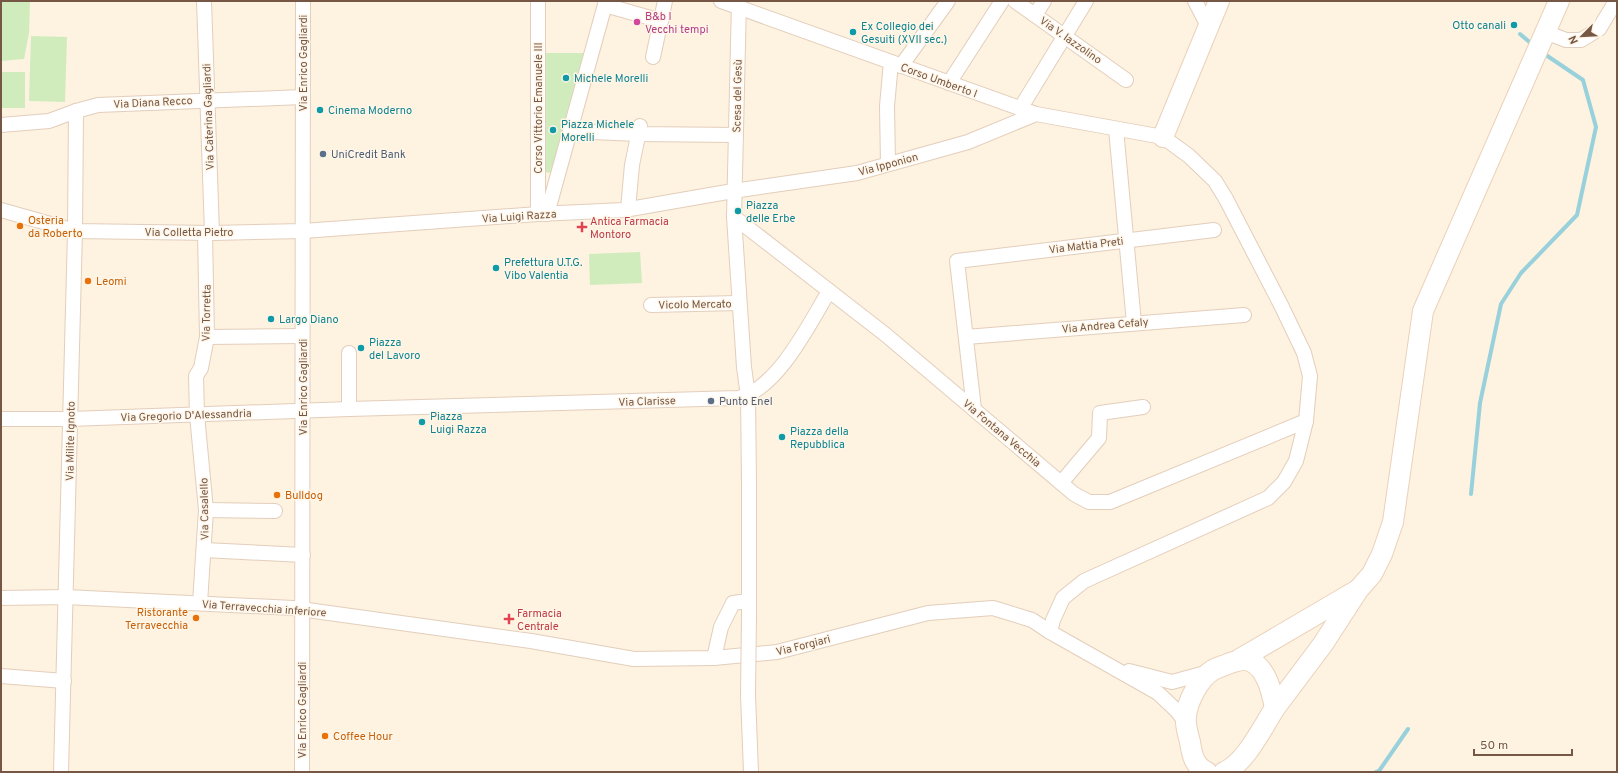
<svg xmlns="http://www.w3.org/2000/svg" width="1618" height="773" font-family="Overpass,sans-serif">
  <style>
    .green { fill: #d0ecbd }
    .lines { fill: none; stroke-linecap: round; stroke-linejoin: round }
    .stream { stroke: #98d1db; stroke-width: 4 }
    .street-casing { stroke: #e3cebb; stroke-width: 16 }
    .secondary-casing { stroke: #ead1ba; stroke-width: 22 }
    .street { stroke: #fff; stroke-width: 14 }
    .secondary { stroke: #fff; stroke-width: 20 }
    .street-bridge-casing { stroke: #e3cebb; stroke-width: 16; stroke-linecap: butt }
    .street-bridge { stroke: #fff; stroke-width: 14 }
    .hotel-dot { fill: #d1479c; stroke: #fff6e8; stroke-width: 1.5 }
    .culture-dot { fill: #0f9aa8; stroke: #fff6e8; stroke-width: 1.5 }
    .service-dot { fill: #5c6f8a; stroke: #fff6e8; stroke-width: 1.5 }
    .food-dot { fill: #e8710a; stroke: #fff6e8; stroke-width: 1.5 }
    .health-dot { fill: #e0444e; stroke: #fff6e8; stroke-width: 1.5 }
    .labels { text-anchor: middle; stroke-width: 3; stroke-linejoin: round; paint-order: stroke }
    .hotel-label { font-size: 11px; fill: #b23c85; stroke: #fff6e8; text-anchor: start }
    .culture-label { font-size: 11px; fill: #0d838f; stroke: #fff6e8; text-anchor: start }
    .street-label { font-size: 11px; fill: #765745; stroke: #fff6e8 }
    .service-label { font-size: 11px; fill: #4e5e75; stroke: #fff6e8; text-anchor: start }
    .food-label { font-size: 11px; fill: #c56008; stroke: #fff6e8; text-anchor: start }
    .health-label { font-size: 11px; fill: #be3a42; stroke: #fff6e8; text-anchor: start }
  </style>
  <rect width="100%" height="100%" fill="#fef2e0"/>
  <g class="green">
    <path d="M1 1H30L29 33 24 59 1 61Z"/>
    <path d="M31 36 67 37 65 102 29 101Z"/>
    <path d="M544 53H586L552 173 545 172Z"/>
    <rect x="1" y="72" width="24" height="36"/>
    <path d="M640 252 642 283 590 285 589 254Z"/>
  </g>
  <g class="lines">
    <g class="stream">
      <path d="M1520 34 1533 45"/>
      <path d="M1471 494 1480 403 1501 304 1521 273 1577 215 1596 127 1583 80 1543 53"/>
      <path d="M1376 772 1379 771 1408 729"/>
    </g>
    <defs>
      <g id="street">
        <path d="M204 1 212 233"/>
        <path d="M721 1 1036 114 1163 137 1189 156 1215 181 1226 199 1282 307 1304 353 1310 376 1306 421 1296 461 1284 482 1268 498 1084 581 1063 598 1053 620 1050 632"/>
        <path d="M739 1 734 217 744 367 748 396 749 483V616"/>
        <path d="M1015 1 1126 80"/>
        <path d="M1195 1 1208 26"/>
        <path d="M605 5 661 21"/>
        <path d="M1035 15 1044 1"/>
        <path d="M1545 32 1566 40H1581L1599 29 1616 1"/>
        <path d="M653 57 665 1"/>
        <path d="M901 66 948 1"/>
        <path d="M949 83 1002 1"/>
        <path d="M1020 109 1086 1"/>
        <path d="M1 125 49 121 76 111 98 105 303 97"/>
        <path d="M1116 129 1134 323"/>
        <path d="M570 131 638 134 736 135"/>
        <path d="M888 164 887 106 891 62"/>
        <path d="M628 209 632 165 640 126"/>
        <path d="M1 210 75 231 212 233 303 231 538 214 624 210 733 191 857 173 968 142 1036 114"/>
        <path d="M538 214V1"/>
        <path d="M547 214 606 1"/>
        <path d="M734 217 886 335 1074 494 1089 502H1110L1306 421"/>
        <path d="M651 305 739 303"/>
        <path d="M207 337 302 336"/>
        <path d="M966 337 1244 315"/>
        <path d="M349 353V409"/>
        <path d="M974 409 957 261 1214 230"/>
        <path d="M1 419H70L349 409 738 398C777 390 810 323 829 291"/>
        <path d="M1061 483 1099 438 1100 413 1143 407"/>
        <path d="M206 510 275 511"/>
        <path d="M204 550 303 555"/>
        <path d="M1 598 66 597 293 608 531 641 634 659 714 658 777 652 928 613 993 608 1032 620 1050 632 1158 693 1177 711 1187 724"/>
        <path d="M200 603 206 510 197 415 196 376 201 368 207 337 205 233"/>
        <path d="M714 658 721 627 733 603 748 601"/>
        <path d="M1129 671 1172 682 1209 672"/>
        <path d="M1 676 64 681"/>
        <path d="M748 695 751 772"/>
        <path d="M61 772 75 231 76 111"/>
        <path d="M302 772 303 1"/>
      </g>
      <g id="secondary">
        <path d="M1163 137 1219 1"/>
        <path d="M1240 659 1356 591"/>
        <path d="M1275 708 1323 644 1358 590 1372 574 1382 554 1393 522 1423 311 1559 1"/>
        <path d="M1207 772C1194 766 1192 755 1190 742 1188 734 1185 725 1186 717 1187 702 1199 678 1213 670 1218 667 1224 666 1230 663 1237 661 1243 658 1250 661 1267 668 1272 693 1275 708 1262 728 1245 764 1224 772"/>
      </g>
    </defs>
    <use href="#street" class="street-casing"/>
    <use href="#secondary" class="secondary-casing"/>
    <use href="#street" class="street"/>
    <use href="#secondary" class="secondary"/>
    <defs>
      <path id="street-bridge" d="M748 695 749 616"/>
    </defs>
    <use href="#street-bridge" class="street-bridge-casing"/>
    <use href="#street-bridge" class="street-bridge"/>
  </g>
  <circle class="hotel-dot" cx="637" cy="22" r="4"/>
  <g class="culture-dot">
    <circle cx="1514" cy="25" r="4"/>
    <circle cx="853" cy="32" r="4"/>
    <circle cx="566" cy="78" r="4"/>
    <circle cx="320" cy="110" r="4"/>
    <circle cx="553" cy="130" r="4"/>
    <circle cx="738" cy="211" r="4"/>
    <circle cx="496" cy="268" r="4"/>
    <circle cx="271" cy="319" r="4"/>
    <circle cx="361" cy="348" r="4"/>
    <circle cx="422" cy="422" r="4"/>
    <circle cx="782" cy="437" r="4"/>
  </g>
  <g class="service-dot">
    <circle cx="323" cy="154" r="4"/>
    <circle cx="711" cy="401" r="4"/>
  </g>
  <g class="food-dot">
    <circle cx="20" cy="226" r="4"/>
    <circle cx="88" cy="281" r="4"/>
    <circle cx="277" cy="495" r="4"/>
    <circle cx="196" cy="618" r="4"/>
    <circle cx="325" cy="736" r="4"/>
  </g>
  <g class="health-dot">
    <path d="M580 221h4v4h4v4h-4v4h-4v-4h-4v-4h4z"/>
    <path d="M507 613h4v4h4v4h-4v4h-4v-4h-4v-4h4z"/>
  </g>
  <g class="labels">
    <g class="hotel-label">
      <text x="645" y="20">B&amp;b I<tspan x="645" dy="13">Vecchi tempi</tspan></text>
    </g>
    <g class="culture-label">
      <text x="1506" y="29" text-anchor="end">Otto canali</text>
      <text x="861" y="30">Ex Collegio dei<tspan x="861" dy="13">Gesuiti (XVII sec.)</tspan></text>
      <text x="574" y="82">Michele Morelli</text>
      <text x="328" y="114">Cinema Moderno</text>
      <text x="561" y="128">Piazza Michele<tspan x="561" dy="13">Morelli</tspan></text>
      <text x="746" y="209">Piazza<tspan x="746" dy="13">delle Erbe</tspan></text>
      <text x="504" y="266">Prefettura U.T.G.<tspan x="504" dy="13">Vibo Valentia</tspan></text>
      <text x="279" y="323">Largo Diano</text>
      <text x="369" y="346">Piazza<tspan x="369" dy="13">del Lavoro</tspan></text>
      <text x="430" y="420">Piazza<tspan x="430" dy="13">Luigi Razza</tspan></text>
      <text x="790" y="435">Piazza della<tspan x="790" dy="13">Repubblica</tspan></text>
    </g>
    <g class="street-label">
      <text transform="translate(1071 40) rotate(35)" y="4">Via V. Iazzolino</text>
      <text transform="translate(303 63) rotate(-90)" y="4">Via Enrico Gagliardi</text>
      <text transform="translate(939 80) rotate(20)" y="4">Corso Umberto I</text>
      <text transform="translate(737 96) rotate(-89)" y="4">Scesa del Gesù</text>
      <text transform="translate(153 102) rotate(-3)" y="4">Via Diana Recco</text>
      <text transform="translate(538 108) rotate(-90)" y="4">Corso Vittorio Emanuele III</text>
      <text transform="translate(208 117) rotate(-92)" y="4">Via Caterina Gagliardi</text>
      <text transform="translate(888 164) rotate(-15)" y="4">Via Ipponion</text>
      <text transform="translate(519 216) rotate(-4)" y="4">Via Luigi Razza</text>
      <text x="189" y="236">Via Colletta Pietro</text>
      <text transform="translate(1086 245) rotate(-7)" y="4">Via Mattia Preti</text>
      <text transform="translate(695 304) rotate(-1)" y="4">Vicolo Mercato</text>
      <text transform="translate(206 313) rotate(-89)" y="4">Via Torretta</text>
      <text transform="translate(1105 325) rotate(-5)" y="4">Via Andrea Cefaly</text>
      <text transform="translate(303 387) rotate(-90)" y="4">Via Enrico Gagliardi</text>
      <text transform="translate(647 401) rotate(-2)" y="4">Via Clarisse</text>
      <text transform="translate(186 415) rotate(-2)" y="4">Via Gregorio D'Alessandria</text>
      <text transform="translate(1002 433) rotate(40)" y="4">Via Fontana Vecchia</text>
      <text transform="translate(70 441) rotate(-89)" y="4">Via Milite Ignoto</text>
      <text transform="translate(204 509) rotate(-91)" y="4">Via Casalello</text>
      <text transform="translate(264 608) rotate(4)" y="4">Via Terravecchia inferiore</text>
      <text transform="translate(803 645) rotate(-14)" y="4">Via Forgiari</text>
      <text transform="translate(302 710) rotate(-90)" y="4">Via Enrico Gagliardi</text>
    </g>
    <g class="service-label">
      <text x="331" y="158">UniCredit Bank</text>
      <text x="719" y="405">Punto Enel</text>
    </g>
    <g class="food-label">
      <text x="28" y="224">Osteria<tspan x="28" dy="13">da Roberto</tspan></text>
      <text x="96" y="285">Leomi</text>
      <text x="285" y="499">Bulldog</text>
      <text x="188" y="616" text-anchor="end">Ristorante<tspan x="188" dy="13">Terravecchia</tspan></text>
      <text x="333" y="740">Coffee Hour</text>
    </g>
    <g class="health-label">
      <text x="590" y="225">Antica Farmacia<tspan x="590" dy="13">Montoro</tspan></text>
      <text x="517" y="617">Farmacia<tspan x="517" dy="13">Centrale</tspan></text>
    </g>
  </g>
  <rect width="1618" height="773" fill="none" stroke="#765745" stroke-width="4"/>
  <g transform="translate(1582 36) rotate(246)" stroke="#fff6e8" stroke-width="3" paint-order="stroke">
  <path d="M0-3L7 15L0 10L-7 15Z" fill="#765745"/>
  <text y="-6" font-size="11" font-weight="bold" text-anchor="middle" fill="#765745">N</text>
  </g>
  <path d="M1474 749v6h98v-6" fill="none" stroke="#765745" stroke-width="2"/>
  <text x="1480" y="749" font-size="12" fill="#765745" stroke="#fff6e8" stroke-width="3" paint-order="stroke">50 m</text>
</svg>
